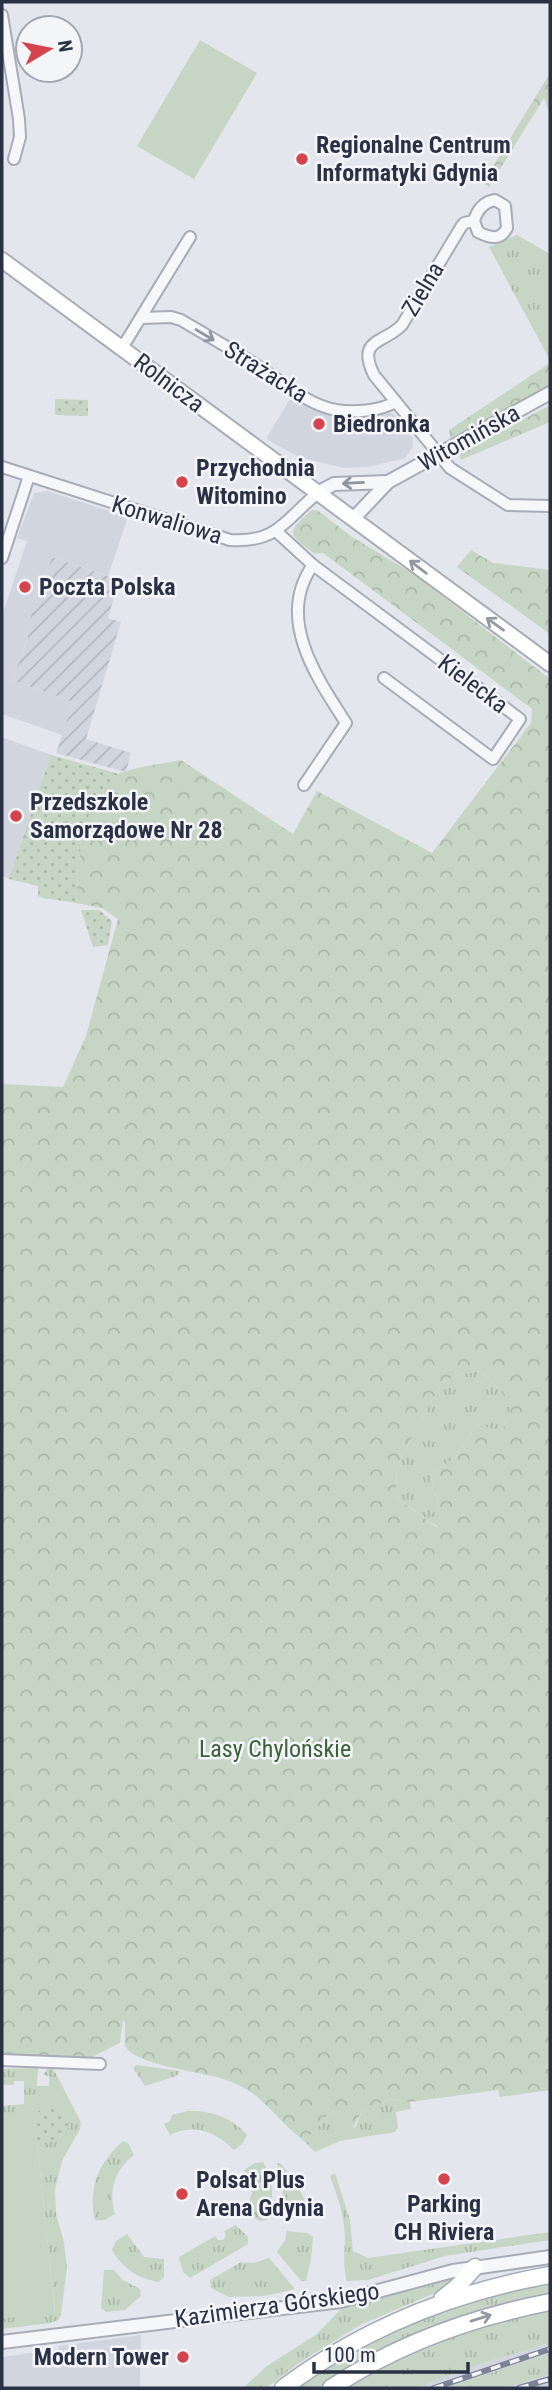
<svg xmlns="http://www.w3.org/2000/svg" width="552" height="2390" font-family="'Roboto Condensed',sans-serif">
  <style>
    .built { fill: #d1d5de }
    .industrial { fill: url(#industrial-furrows) }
    .grass { fill: url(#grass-tufts) }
    .forest { fill: url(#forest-crowns); fill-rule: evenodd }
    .park { fill: url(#park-dots) }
    .pitch { fill: #c7d6c4 }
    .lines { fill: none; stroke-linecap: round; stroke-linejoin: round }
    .minor-casing { stroke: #a8acb7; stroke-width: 14 }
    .tertiary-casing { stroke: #a8acb7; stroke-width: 16 }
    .secondary-casing { stroke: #a8acb7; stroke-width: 18 }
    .primary-casing { stroke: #a2a9b8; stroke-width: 19 }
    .minor { stroke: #f6f7fa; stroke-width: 10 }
    .tertiary { stroke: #f6f7fa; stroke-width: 12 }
    .secondary { stroke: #fff; stroke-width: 14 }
    .primary { stroke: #fff; stroke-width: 16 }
    .rail-casing { stroke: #7c8396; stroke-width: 6 }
    .rail { stroke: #f3f5f9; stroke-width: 3.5; stroke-dasharray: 10; stroke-linecap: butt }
    .oneway { stroke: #9094a0 }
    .oneway2 { stroke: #9498a2 }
    .poi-dot { fill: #d5444c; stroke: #f3f5f9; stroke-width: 2.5 }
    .labels { text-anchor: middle; stroke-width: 5; stroke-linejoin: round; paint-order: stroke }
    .poi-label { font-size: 24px; font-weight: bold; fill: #2a3145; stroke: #f3f5f9; text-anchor: start }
    .street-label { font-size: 24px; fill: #2a3145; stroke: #f3f5f9 }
    .park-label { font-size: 24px; fill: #3b6236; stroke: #f3f5f9 }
  </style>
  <defs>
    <pattern id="industrial-furrows" width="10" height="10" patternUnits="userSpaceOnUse" patternTransform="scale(1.75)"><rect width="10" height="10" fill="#d1d5de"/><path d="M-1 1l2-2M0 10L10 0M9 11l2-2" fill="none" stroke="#b4b7c0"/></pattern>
    <pattern id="grass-tufts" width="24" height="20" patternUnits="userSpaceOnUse" patternTransform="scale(1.75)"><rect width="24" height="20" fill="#c7d6c4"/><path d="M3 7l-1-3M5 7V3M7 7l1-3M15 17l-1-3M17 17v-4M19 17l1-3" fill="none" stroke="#abb8aa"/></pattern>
    <pattern id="forest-crowns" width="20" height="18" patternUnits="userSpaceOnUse" patternTransform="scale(1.75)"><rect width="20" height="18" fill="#c7d6c4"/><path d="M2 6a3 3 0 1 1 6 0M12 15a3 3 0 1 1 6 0" fill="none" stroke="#abb8aa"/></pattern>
    <pattern id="park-dots" width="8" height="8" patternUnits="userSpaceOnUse" patternTransform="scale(1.75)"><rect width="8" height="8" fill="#c7d6c4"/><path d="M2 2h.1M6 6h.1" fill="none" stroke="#abb8aa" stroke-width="1.8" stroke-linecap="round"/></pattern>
  </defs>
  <rect width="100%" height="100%" fill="#e3e6ec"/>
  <g class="built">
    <path d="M292 396 313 409 332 414 393 413 413 439V447L405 458 368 467 344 468 299 457 266 439Z"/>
    <path d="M47 491 128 517 108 576 52 557 27 627 28 637 12 680 73 702 62 735 2 714V616L27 541 17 538 34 493Z"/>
    <path d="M2 737 51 755 9 879 2 876Z"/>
    <path d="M141 2335 140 2388H2V2357L59 2349 58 2346Z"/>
    <path d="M550 2343V2388H417L480 2364Z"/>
  </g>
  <path class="industrial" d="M52 557 119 580 108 618 121 622 86 739 131 753 126 772 56 753 73 702 12 680 28 638 27 627Z"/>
  <g class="grass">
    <path d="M517 235 550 254V360L489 247Z"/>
    <path d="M481 1371 501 1391 512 1407 501 1432 477 1424 455 1458 430 1474 440 1511 439 1528 396 1497 397 1465 442 1382 462 1374Z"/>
    <path d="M136 2065 179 2071 180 2072 176 2076 145 2086 133 2068Z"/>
    <path d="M38 2068 37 2086H49V2076L43 2075 48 2068H53L81 2122 80 2129 62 2161 55 2190 56 2214 64 2242 67 2268 61 2315 58 2320 51 2323 2 2329V2318L55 2311 34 2115 2 2117V2106L24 2104V2081H14V2085H2V2069Z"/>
    <path d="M392 2099 410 2102 411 2109 396 2112 398 2127 395 2132 340 2141 315 2152 303 2140 315 2131 328 2114 342 2111 346 2129 355 2127 363 2110Z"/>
    <path d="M188 2111C210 2110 232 2117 247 2135L242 2144 234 2150C215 2132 195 2123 170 2135L164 2124 170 2121 172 2115Z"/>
    <path d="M123 2141 128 2143 134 2155C115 2169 108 2191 115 2214L105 2220H95C88 2188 98 2163 123 2141Z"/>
    <path d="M263 2162C274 2180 275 2201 267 2220L260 2221 245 2212 252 2193 244 2170 255 2163Z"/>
    <path d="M280 2163 296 2182 306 2203 302 2208 285 2213 282 2207 283 2186 277 2164Z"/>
    <path d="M335 2173 350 2220 353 2251 368 2258 550 2232V2240L445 2256 368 2280 347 2281C342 2265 345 2251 345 2236 344 2214 337 2195 330 2176Z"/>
    <path d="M236 2225 248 2237V2244L190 2278 183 2272 179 2257 215 2236 218 2240H223L226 2236 224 2231Z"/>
    <path d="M287 2231 307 2233 313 2237 311 2259 306 2281H301L277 2252 285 2240Z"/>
    <path d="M127 2234 144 2257 164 2259V2277L159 2282C138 2278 123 2269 112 2250L116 2241Z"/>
    <path d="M269 2258 295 2289 265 2296 229 2297 211 2288 210 2280 241 2262 253 2263Z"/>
    <path d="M104 2270H114L123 2280 140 2289 141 2296 125 2310 106 2312 101 2308Z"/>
    <path d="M462 2277 440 2291 362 2324 302 2361 266 2388H243L267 2366 317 2334 341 2309Z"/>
    <path d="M550 2281V2295L480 2312 346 2370 318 2388H294C349 2353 404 2321 467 2301 494 2293 523 2288 550 2281Z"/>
    <path d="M550 2309V2343L480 2364 417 2388H346C388 2362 434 2340 482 2325 504 2318 528 2314 550 2309Z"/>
    <path d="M550 2353V2374L504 2388H446Z"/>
  </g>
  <g class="forest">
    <path d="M550 73V115L544 98 489 187 483 183Z"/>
    <path d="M550 363V385L451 440 449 430Z"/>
    <path d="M550 405V422L461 460 459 454Z"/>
    <path d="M312 510H317L352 537 412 573 550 679V2090L500 2097 498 2090 410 2102 392 2099 363 2110 352 2129H346L341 2112 328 2114 315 2131 303 2140C269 2114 263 2089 216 2077 195 2071 136 2065 125 2046V2022L123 2020 120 2043 88 2059 2 2054V1084L63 1087 86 1036 118 919 102 908 76 903C79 867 79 787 123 772 141 766 162 764 181 760L293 834 317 791 432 853 531 723 532 709 323 553 315 554C288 534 285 533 312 510ZM481 1371 501 1391 511 1407 502 1431 477 1424 455 1458 430 1474 440 1511 438 1528 396 1497 397 1465 442 1382 462 1374Z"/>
    <path d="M471 550 493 563 550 570V634L457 567Z"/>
  </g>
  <g class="park">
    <path d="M55 399 88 400V416L55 415Z"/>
    <path d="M51 755 119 774C78 806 80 856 76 903L43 898 38 896V886L9 879Z"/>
    <path d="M81 910H99L112 921 108 945 93 947Z"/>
    <path d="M56 2100 70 2126 59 2141 37 2144 34 2114Z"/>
  </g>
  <g class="pitch">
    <path d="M200 40 257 73 194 179 137 146Z"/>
    <path d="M34 2114 55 2312 2 2318V2117Z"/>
  </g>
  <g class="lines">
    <defs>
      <g id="minor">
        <path d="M2 15 19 119 20 137 14 159"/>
        <path d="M495 200 505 206 507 228C500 241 490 238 478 232L474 221C477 210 484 202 495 200Z"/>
        <path d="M474 221 464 223 461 227 402 325C384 344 356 338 374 375L450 468 508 505 550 506"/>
        <path d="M142 318 171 317 181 320C208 336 235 351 261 368 284 383 308 405 336 410 352 413 381 411 395 402"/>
        <path d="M122 348 190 237"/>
        <path d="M2 467 230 540C279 543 285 519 319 492"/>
        <path d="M277 532 313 565 520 719 493 759 384 678"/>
        <path d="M2 558 29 476"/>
        <path d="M304 785 346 723C317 678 275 618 313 565"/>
        <path d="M2 2060 100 2064"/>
      </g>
      <g id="tertiary">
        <path d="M319 492 334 484 388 482"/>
        <path d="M354 518 388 482 550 393"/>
        <path d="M2 2342 341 2301 453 2271 550 2257"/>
      </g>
      <path id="secondary" d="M2 260 550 664"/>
      <g id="primary">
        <path d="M442 2299 457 2287 475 2267"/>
        <path d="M283 2388C362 2329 454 2292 550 2275"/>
        <path d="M331 2388C397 2344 473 2317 550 2302"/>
      </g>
    </defs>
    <use href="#minor" class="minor-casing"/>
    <use href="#tertiary" class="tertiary-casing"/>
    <use href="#secondary" class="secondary-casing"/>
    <use href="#primary" class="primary-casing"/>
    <use href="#minor" class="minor"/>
    <use href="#tertiary" class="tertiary"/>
    <use href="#secondary" class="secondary"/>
    <use href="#primary" class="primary"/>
    <defs>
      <g id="rail">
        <path d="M434 2388 550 2349"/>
        <path d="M519 2388 550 2379"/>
      </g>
    </defs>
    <use href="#rail" class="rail-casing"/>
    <use href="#rail" class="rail"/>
  </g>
  <defs><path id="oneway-shaft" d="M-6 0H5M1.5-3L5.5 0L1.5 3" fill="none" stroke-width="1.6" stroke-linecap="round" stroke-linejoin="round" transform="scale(1.75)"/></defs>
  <g class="oneway">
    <use href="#oneway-shaft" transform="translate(205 335) rotate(31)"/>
    <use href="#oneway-shaft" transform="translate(353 483) rotate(177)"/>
  </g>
  <g class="oneway2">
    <use href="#oneway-shaft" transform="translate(418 567) rotate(-143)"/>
    <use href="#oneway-shaft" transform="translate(495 624) rotate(-144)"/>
    <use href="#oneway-shaft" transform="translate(481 2318) rotate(-17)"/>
  </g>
  <g class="poi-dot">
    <circle cx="302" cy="159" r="7"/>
    <circle cx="319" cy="424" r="7"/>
    <circle cx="182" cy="482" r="7"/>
    <circle cx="25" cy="587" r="7"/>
    <circle cx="16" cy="816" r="7"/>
    <circle cx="444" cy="2179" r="7"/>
    <circle cx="182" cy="2194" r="7"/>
    <circle cx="183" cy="2357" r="7"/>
  </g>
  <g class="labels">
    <g class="poi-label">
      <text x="316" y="153">Regionalne Centrum<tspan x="316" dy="28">Informatyki Gdynia</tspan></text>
      <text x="333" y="432">Biedronka</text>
      <text x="196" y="476">Przychodnia<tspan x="196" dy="28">Witomino</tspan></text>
      <text x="39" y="595">Poczta Polska</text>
      <text x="30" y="810">Przedszkole<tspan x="30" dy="28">Samorządowe Nr 28</tspan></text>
      <text x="196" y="2188">Polsat Plus<tspan x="196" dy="28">Arena Gdynia</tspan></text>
      <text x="444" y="2212" text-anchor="middle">Parking<tspan x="444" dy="28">CH Riviera</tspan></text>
      <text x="169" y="2365" text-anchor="end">Modern Tower</text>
    </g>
    <g class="street-label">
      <text transform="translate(423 289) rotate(-59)" y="8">Zielna</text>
      <text transform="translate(266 372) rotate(32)" y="8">Strażacka</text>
      <text transform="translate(169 383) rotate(37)" y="8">Rolnicza</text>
      <text transform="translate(469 438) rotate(-29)" y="8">Witomińska</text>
      <text transform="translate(167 520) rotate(17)" y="8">Konwaliowa</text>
      <text transform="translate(473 684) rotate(37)" y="8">Kielecka</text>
      <text transform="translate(277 2305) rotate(-8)" y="8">Kazimierza Górskiego</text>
    </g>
    <g class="park-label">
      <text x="275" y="1757">Lasy Chylońskie</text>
    </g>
  </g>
  <rect width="552" height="2390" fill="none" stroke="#2a3145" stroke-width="7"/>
  <g transform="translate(49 49) rotate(80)"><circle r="33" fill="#f3f5f9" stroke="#a3a7b1" stroke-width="2"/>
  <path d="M0-5L12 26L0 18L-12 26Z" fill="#d5444c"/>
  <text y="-10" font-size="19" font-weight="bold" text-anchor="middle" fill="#2a3145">N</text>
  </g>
  <path d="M314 2362v10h154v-10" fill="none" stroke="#2a3145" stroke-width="3.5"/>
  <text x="324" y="2362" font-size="21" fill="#2a3145" stroke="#f3f5f9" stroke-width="5" paint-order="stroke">100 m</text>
</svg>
